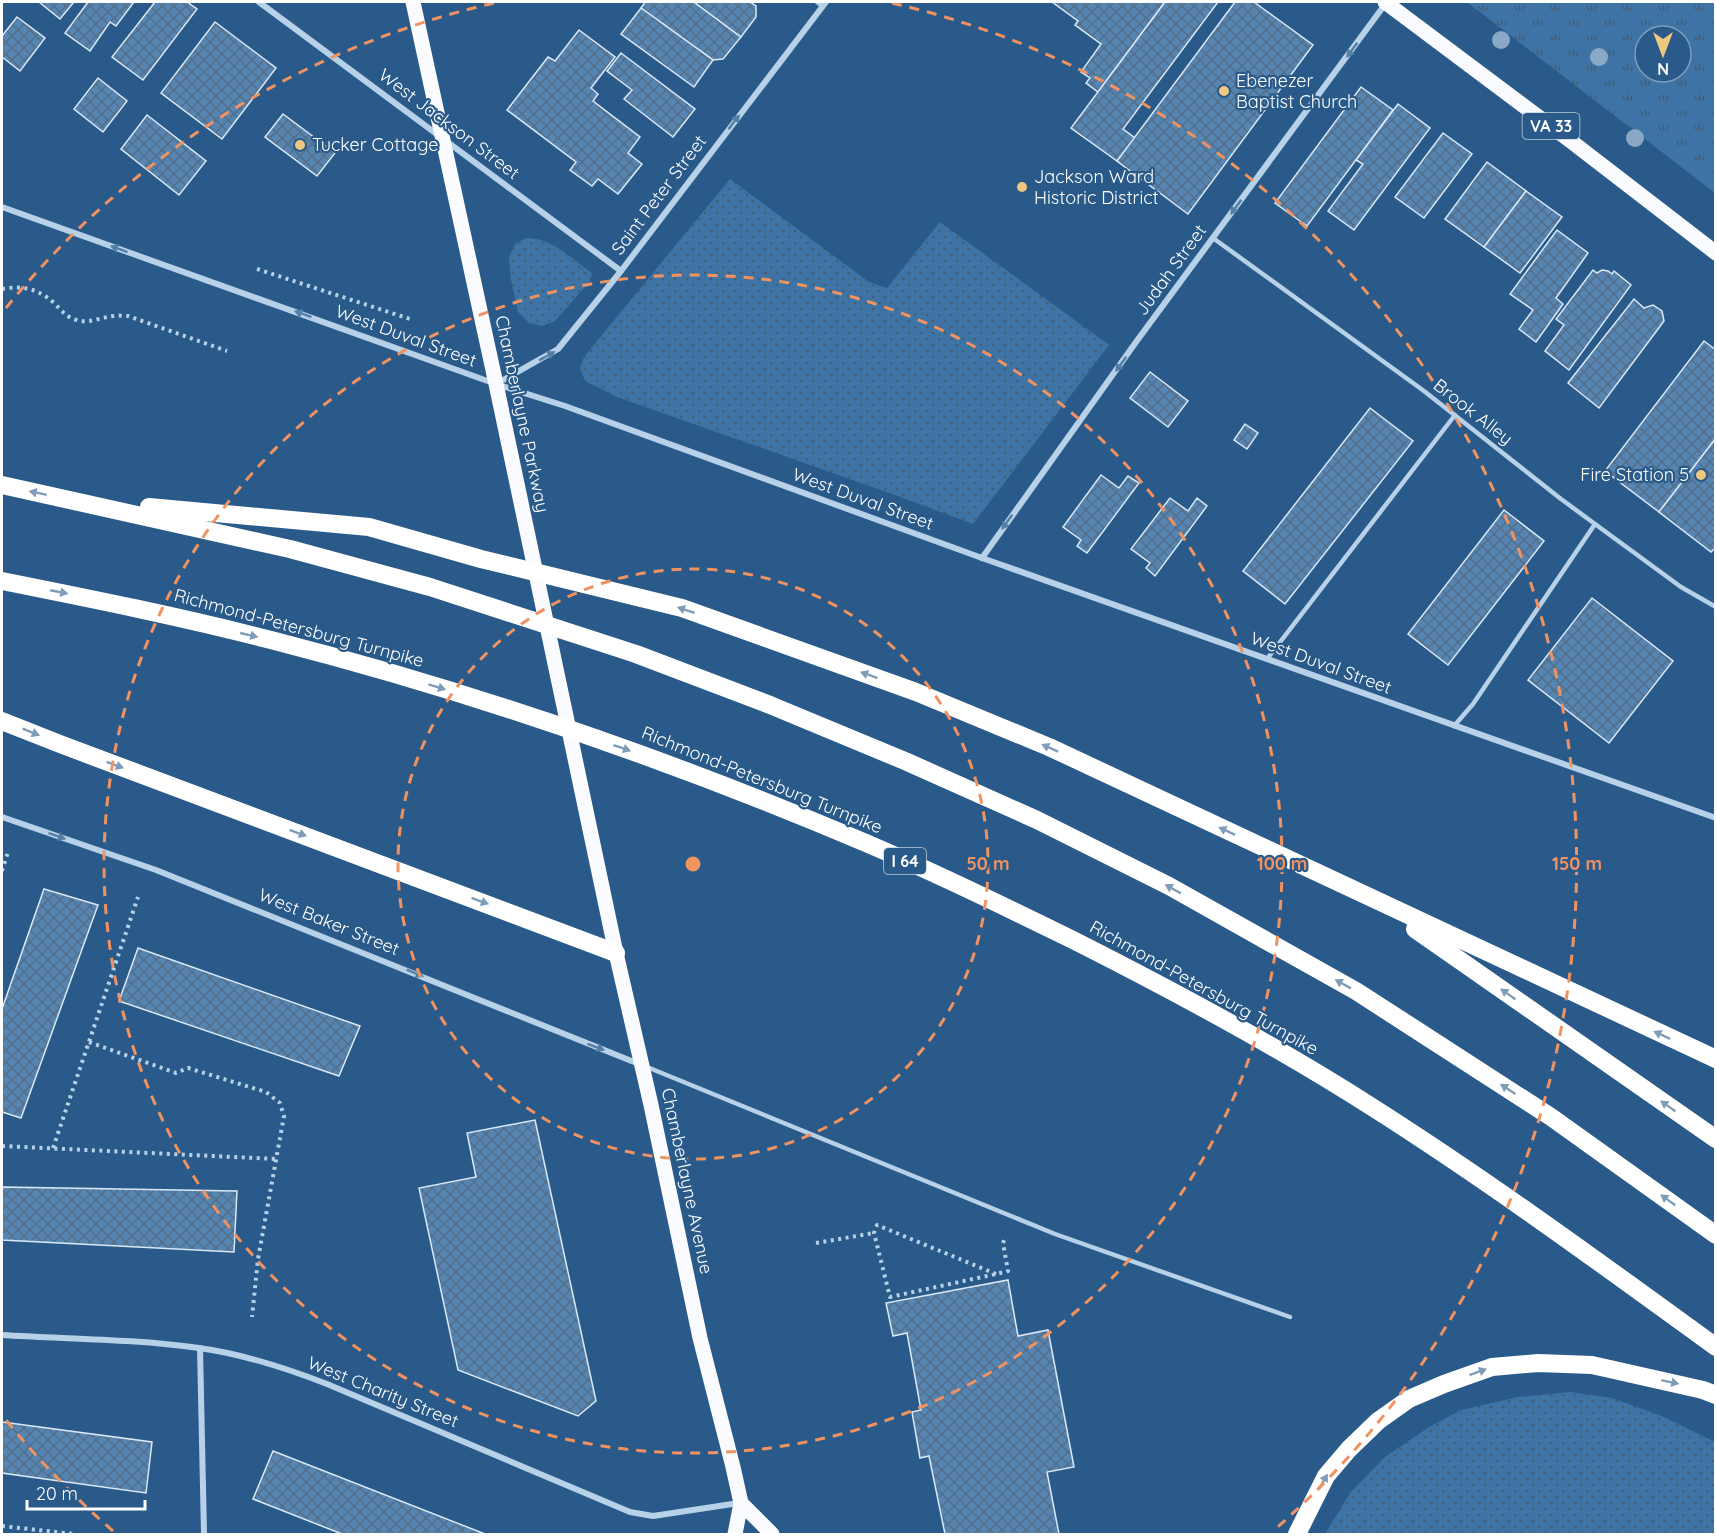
<svg xmlns="http://www.w3.org/2000/svg" width="1717" height="1536" font-family="Quicksand,sans-serif">
  <style>
    .grass { fill: url(#grass-dots) }
    .park { fill: url(#park-tufts); fill-rule: evenodd }
    .building { fill: url(#building-cross-hatch); stroke: #dae9f7; stroke-width: 1.5 }
    .lines { fill: none; stroke-linecap: round; stroke-linejoin: round }
    .path { stroke: #b7d1e8; stroke-width: 4; stroke-dasharray: 3 4.5; stroke-linecap: butt }
    .lane { stroke: #b7d1e8; stroke-width: 4.5 }
    .street { stroke: #b7d1e8; stroke-width: 6 }
    .primary { stroke: #f9fbfe; stroke-width: 15 }
    .highway { stroke: #fff; stroke-width: 18 }
    .tree { fill: #8aa9c6 }
    .oneway { fill: #547ea6 }
    .oneway2 { fill: #7f9cb8 }
    .ring { fill: none; stroke: #f09361; stroke-width: 3; stroke-dasharray: 10 8 }
    .poi-dot { fill: #efc77e; stroke: #295a89; stroke-width: 2 }
    .labels { text-anchor: middle; stroke-width: 4.5; stroke-linejoin: round; paint-order: stroke }
    .shield { fill: #295a89; stroke: #bfcedc; stroke-width: 1.5 }
    .shield-label { font-size: 16px; font-weight: bold; fill: #fff }
    .poi-label { font-size: 18px; fill: #fff; stroke: #295a89; text-anchor: start }
    .street-label { font-size: 18px; fill: #fff; stroke: #295a89 }
    .centre { fill: #f09361; stroke: #295a89; stroke-width: 3 }
    .ring-label { font-size: 18px; text-anchor: middle; font-weight: bold; fill: #f09361; stroke: #295a89; stroke-width: 4.5; stroke-linejoin: round; paint-order: stroke }
  </style>
  <defs>
    <pattern id="grass-dots" width="8" height="8" patternUnits="userSpaceOnUse" patternTransform="scale(1.5)"><rect width="8" height="8" fill="#3e74a5"/><path d="M2 2h.1M6 6h.1" fill="none" stroke="#465e74" stroke-width="1.8" stroke-linecap="round"/></pattern>
    <pattern id="park-tufts" width="24" height="20" patternUnits="userSpaceOnUse" patternTransform="scale(1.5)"><rect width="24" height="20" fill="#3e74a5"/><path d="M3 7l-1-3M5 7V3M7 7l1-3M15 17l-1-3M17 17v-4M19 17l1-3" fill="none" stroke="#465e74"/></pattern>
    <pattern id="building-cross-hatch" width="8" height="8" patternUnits="userSpaceOnUse" patternTransform="scale(1.5)"><rect width="8" height="8" fill="#5685b2"/><path d="M0 0l8 8M0 8l8-8" fill="none" stroke="#526e89"/></pattern>
  </defs>
  <rect width="100%" height="100%" fill="#295a89"/>
  <g class="grass">
    <path d="M730 179 869 282 887 288 940 222 1109 345 973 524 895 495 617 397 585 381 580 368 584 357Z"/>
    <path d="M526 238C551 237 572 259 592 273L590 281 555 321 542 326 529 323 518 312 511 280 509 257 515 244Z"/>
    <path d="M1570 1392 1612 1398 1662 1416 1715 1442V1534H1325L1351 1492 1385 1457 1429 1427 1461 1410 1518 1397Z"/>
  </g>
  <path class="park" d="M1467 2H1715V193ZM1645 36H1681V72H1645Z"/>
  <g class="building">
    <path d="M39 2H74L60 19Z"/>
    <path d="M88 2H134L116 26 110 22 90 51 65 33Z"/>
    <path d="M155 2H187L197 9 143 80 112 57Z"/>
    <path d="M645 2H694L741 37 723 59 713 60 641 8Z"/>
    <path d="M694 2H750L756 6V17L741 37Z"/>
    <path d="M1052 2H1165L1098 92 1086 83 1090 78 1081 72 1101 44 1075 25 1078 21Z"/>
    <path d="M1165 2H1218L1123 129 1135 138 1117 161 1071 128Z"/>
    <path d="M1235 2H1254L1313 45 1188 214 1117 161Z"/>
    <path d="M641 8 713 60 694 87 621 34Z"/>
    <path d="M17 17 45 38 20 71 2 57V36Z"/>
    <path d="M215 22 276 68 222 139 161 93Z"/>
    <path d="M579 30 615 57 591 88 598 94 593 101 640 137 628 153 642 164 618 194 598 179 592 186 570 170 576 162 507 110 548 57 555 61Z"/>
    <path d="M621 53 695 109 673 137 624 99 632 90 607 71Z"/>
    <path d="M98 78 127 101 103 132 74 109Z"/>
    <path d="M1361 87 1393 110 1307 226 1275 203Z"/>
    <path d="M1398 104 1430 128 1354 230 1328 211 1363 164 1356 160Z"/>
    <path d="M283 114 335 153 317 176 265 137Z"/>
    <path d="M147 115 206 161 179 195 121 149Z"/>
    <path d="M1443 133 1472 154 1424 218 1395 197Z"/>
    <path d="M1487 162 1526 191 1484 247 1445 219Z"/>
    <path d="M1526 191 1562 217 1520 273 1484 247Z"/>
    <path d="M1557 230 1588 253 1556 298 1563 304 1536 342 1519 329 1533 310 1510 294Z"/>
    <path d="M1593 270 1597 273 1602 270 1608 271 1612 274 1614 271 1631 285 1569 370 1545 351 1564 325 1556 319Z"/>
    <path d="M1634 299 1644 308 1653 305 1662 311 1664 321 1599 408 1568 383Z"/>
    <path d="M1704 341 1716 350V438L1659 512 1605 471Z"/>
    <path d="M1150 372 1188 401 1168 427 1130 398Z"/>
    <path d="M1370 408 1413 441 1285 604 1243 571Z"/>
    <path d="M1245 424 1258 433 1247 449 1234 440Z"/>
    <path d="M1716 438V547L1711 552 1659 512Z"/>
    <path d="M1101 475 1119 488 1128 476 1139 483 1087 553 1077 546 1081 540 1063 527Z"/>
    <path d="M1170 498 1188 511 1197 498 1207 506 1155 576 1146 568 1150 563 1131 549Z"/>
    <path d="M1504 510 1544 541 1448 665 1408 634Z"/>
    <path d="M1592 598 1673 661 1609 743 1528 680Z"/>
    <path d="M44 889 98 905 21 1118 2 1112V1009Z"/>
    <path d="M138 948 360 1026 339 1076 119 1001Z"/>
    <path d="M535 1120 596 1401 578 1416 458 1370 419 1188 476 1177 467 1133Z"/>
    <path d="M2 1187 237 1191 234 1252 2 1240Z"/>
    <path d="M1008 1280 1018 1336 1048 1330 1074 1467 1047 1472 1059 1534H945L929 1456 920 1458 912 1412 921 1410 907 1333 893 1336 886 1303Z"/>
    <path d="M2 1422 152 1442 146 1493 2 1473Z"/>
    <path d="M273 1451 485 1534H342L253 1499Z"/>
  </g>
  <g class="lines">
    <g class="path">
      <path d="M257 269 413 320"/>
      <path d="M2 289C22 285 39 289 54 303 61 310 67 318 77 320 89 324 101 317 114 316 119 315 124 316 128 316L227 351"/>
      <path d="M2 871 8 852"/>
      <path d="M89 1042 176 1073 188 1068 266 1092 280 1103 284 1116 258 1259 252 1317"/>
      <path d="M2 1146 276 1159"/>
      <path d="M53 1148 138 897"/>
      <path d="M816 1243 874 1233"/>
      <path d="M996 1274 877 1225 874 1233 890 1297 996 1274 1008 1271 1003 1243 1005 1238"/>
      <path d="M2 1526 74 1534"/>
    </g>
    <g class="lane">
      <path d="M817 2 822 6"/>
      <path d="M1213 238 1424 391 1561 499 1595 524 1681 587 1716 607"/>
      <path d="M1267 659 1455 415"/>
      <path d="M1454 726 1473 704 1595 524"/>
      <path d="M647 1067 1055 1234 1290 1317"/>
    </g>
    <g class="street">
      <path d="M259 2 621 271"/>
      <path d="M2 207 496 384 565 406 982 558 1716 818"/>
      <path d="M496 384 558 349 621 271 826 2"/>
      <path d="M982 558 1136 342 1386 3"/>
      <path d="M2 817 156 870 639 1064"/>
      <path d="M2 1335C67 1339 134 1339 199 1348 243 1354 286 1368 327 1384L630 1512 653 1516 739 1503"/>
      <path d="M200 1348 204 1534"/>
    </g>
    <g class="primary">
      <path d="M413 2 496 384 616 953 651 1105 700 1338 733 1467 741 1503 735 1534"/>
      <path d="M1385 2 1572 142 1716 253"/>
      <path d="M741 1503 772 1534"/>
    </g>
    <g class="highway">
      <path d="M2 485 290 549 430 587 636 654 770 705 905 761 1037 820 1169 886 1356 991 1551 1117 1716 1235"/>
      <path d="M149 507 369 527 481 559 682 608 916 692 1049 747 1716 1059"/>
      <path d="M2 581C92 599 182 617 271 640 474 692 673 761 866 843 936 873 1004 906 1073 940 1174 991 1277 1046 1372 1107 1490 1182 1603 1265 1716 1347"/>
      <path d="M2 721 60 744 616 953"/>
      <path d="M1415 929 1716 1139"/>
      <path d="M1297 1534 1326 1476 1349 1449 1378 1421 1409 1399 1444 1384 1492 1367 1538 1363 1592 1365 1703 1390 1716 1395"/>
    </g>
  </g>
  <g class="tree">
    <circle cx="1501" cy="40" r="9"/>
    <circle cx="1599" cy="57" r="9"/>
    <circle cx="1635" cy="138" r="9"/>
  </g>
  <defs><path id="oneway-solid" d="M-6-.8H1V-3.2L6.5 0L1 3.2V.8H-6Z" transform="scale(1.5)"/></defs>
  <g class="oneway">
    <use href="#oneway-solid" transform="translate(1352 50) rotate(126)"/>
    <use href="#oneway-solid" transform="translate(734 122) rotate(-53)"/>
    <use href="#oneway-solid" transform="translate(1236 207) rotate(126)"/>
    <use href="#oneway-solid" transform="translate(119 249) rotate(-160)"/>
    <use href="#oneway-solid" transform="translate(303 314) rotate(-160)"/>
    <use href="#oneway-solid" transform="translate(547 356) rotate(-29)"/>
    <use href="#oneway-solid" transform="translate(1121 364) rotate(126)"/>
    <use href="#oneway-solid" transform="translate(1007 522) rotate(126)"/>
    <use href="#oneway-solid" transform="translate(57 836) rotate(19)"/>
    <use href="#oneway-solid" transform="translate(415 973) rotate(22)"/>
    <use href="#oneway-solid" transform="translate(596 1047) rotate(21)"/>
  </g>
  <g class="oneway2">
    <use href="#oneway-solid" transform="translate(38 493) rotate(-168)"/>
    <use href="#oneway-solid" transform="translate(59 592) rotate(11)"/>
    <use href="#oneway-solid" transform="translate(686 610) rotate(-162)"/>
    <use href="#oneway-solid" transform="translate(249 635) rotate(13)"/>
    <use href="#oneway-solid" transform="translate(869 675) rotate(-160)"/>
    <use href="#oneway-solid" transform="translate(437 687) rotate(17)"/>
    <use href="#oneway-solid" transform="translate(31 732) rotate(22)"/>
    <use href="#oneway-solid" transform="translate(622 748) rotate(19)"/>
    <use href="#oneway-solid" transform="translate(1050 748) rotate(-156)"/>
    <use href="#oneway-solid" transform="translate(115 765) rotate(20)"/>
    <use href="#oneway-solid" transform="translate(1227 831) rotate(-155)"/>
    <use href="#oneway-solid" transform="translate(298 833) rotate(20)"/>
    <use href="#oneway-solid" transform="translate(1173 889) rotate(-151)"/>
    <use href="#oneway-solid" transform="translate(480 901) rotate(20)"/>
    <use href="#oneway-solid" transform="translate(1343 984) rotate(-151)"/>
    <use href="#oneway-solid" transform="translate(1508 994) rotate(-145)"/>
    <use href="#oneway-solid" transform="translate(1662 1035) rotate(-155)"/>
    <use href="#oneway-solid" transform="translate(1508 1089) rotate(-147)"/>
    <use href="#oneway-solid" transform="translate(1668 1106) rotate(-145)"/>
    <use href="#oneway-solid" transform="translate(1668 1200) rotate(-144)"/>
    <use href="#oneway-solid" transform="translate(1478 1372) rotate(-20)"/>
    <use href="#oneway-solid" transform="translate(1670 1382) rotate(12)"/>
    <use href="#oneway-solid" transform="translate(1323 1482) rotate(-60)"/>
  </g>
  <g class="ring">
    <circle cx="693" cy="864" r="295"/>
    <circle cx="693" cy="864" r="589"/>
    <path d="M113 1531A884 884 0 0 1 6 1420M6 308A884 884 0 0 1 494 3M892 3A884 884 0 0 1 1273 1531"/>
  </g>
  <g class="poi-dot">
    <circle cx="1224" cy="91" r="6"/>
    <circle cx="300" cy="145" r="6"/>
    <circle cx="1022" cy="187" r="6"/>
    <circle cx="1701" cy="475" r="6"/>
  </g>
  <g class="labels">
    <g class="shield">
      <rect x="1522.5" y="113" width="57" height="26" rx="4.5"/>
      <rect x="884" y="848" width="42" height="26" rx="4.5"/>
    </g>
    <g class="shield-label">
      <text x="1551" y="132">VA 33</text>
      <text x="905" y="867">I 64</text>
    </g>
    <g class="poi-label">
      <text x="1236" y="87">Ebenezer<tspan x="1236" dy="21">Baptist Church</tspan></text>
      <text x="312" y="151">Tucker Cottage</text>
      <text x="1034" y="183">Jackson Ward<tspan x="1034" dy="21">Historic District</tspan></text>
      <text x="1689" y="481" text-anchor="end">Fire Station 5</text>
    </g>
    <g class="street-label">
      <text transform="translate(449 124) rotate(37)" y="6">West Jackson Street</text>
      <text transform="translate(659 195) rotate(-53)" y="6">Saint Peter Street</text>
      <text transform="translate(1171 270) rotate(-54)" y="6">Judah Street</text>
      <text transform="translate(406 336) rotate(20)" y="6">West Duval Street</text>
      <text transform="translate(1473 412) rotate(38)" y="6">Brook Alley</text>
      <text transform="translate(522 414) rotate(78)" y="6">Chamberlayne Parkway</text>
      <text transform="translate(863 499) rotate(20)" y="6">West Duval Street</text>
      <text transform="translate(299 628) rotate(15)" y="6">Richmond-Petersburg Turnpike</text>
      <text transform="translate(1321 663) rotate(20)" y="6">West Duval Street</text>
      <text transform="translate(762 780) rotate(22)" y="6">Richmond-Petersburg Turnpike</text>
      <text transform="translate(329 922) rotate(22)" y="6">West Baker Street</text>
      <text transform="translate(1204 988) rotate(29)" y="6">Richmond-Petersburg Turnpike</text>
      <text transform="translate(687 1181) rotate(78)" y="6">Chamberlayne Avenue</text>
      <text transform="translate(383 1392) rotate(22)" y="6">West Charity Street</text>
    </g>
  </g>
  <circle cx="693" cy="864" r="9" class="centre"/>
  <g class="ring-label">
    <text x="988" y="870">50 m</text>
    <text x="1282" y="870">100 m</text>
    <text x="1577" y="870">150 m</text>
  </g>
  <rect width="1717" height="1536" fill="none" stroke="#ffffff" stroke-width="6"/>
  <g transform="translate(1663 54) rotate(180)"><circle r="28" fill="#295a89" stroke="#7f9cb8" stroke-width="1.5"/>
  <path d="M0-4.5L10 22L0 15L-10 22Z" fill="#efc77e"/>
  <text y="-9" font-size="16" font-weight="bold" text-anchor="middle" fill="#ffffff">N</text>
  </g>
  <path d="M27 1500v9h118v-9" fill="none" stroke="#ffffff" stroke-width="3"/>
  <text x="36" y="1500" font-size="18" fill="#ffffff" stroke="#295a89" stroke-width="4.5" paint-order="stroke">20 m</text>
</svg>
